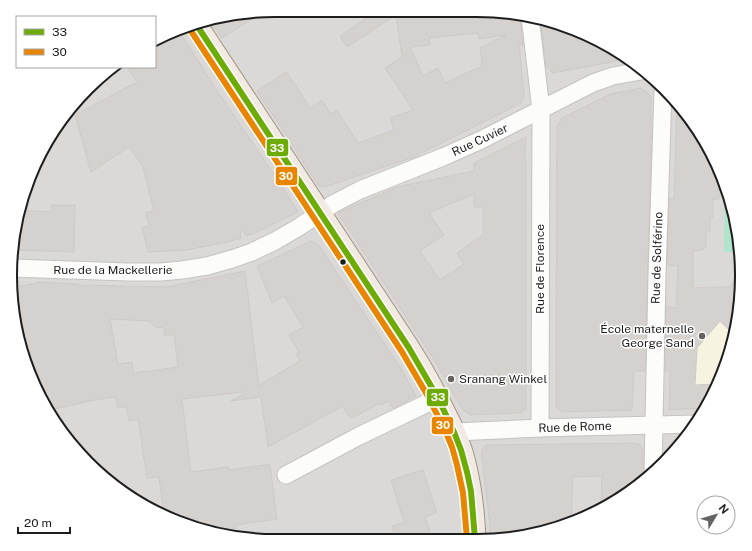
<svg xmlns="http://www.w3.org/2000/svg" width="752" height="551" font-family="'Public Sans',sans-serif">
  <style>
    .residential { fill: #dbd9d7 }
    .education { fill: #f6f4e0 }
    .pitch { fill: #afe5ca }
    .parking { fill: #dad9d7 }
    .building { fill: #d4d1ce; stroke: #cfcac6; fill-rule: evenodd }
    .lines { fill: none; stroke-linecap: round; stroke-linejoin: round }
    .minor-casing { stroke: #c4c3c1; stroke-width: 19 }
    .major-casing { stroke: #a29582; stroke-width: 23 }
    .minor { stroke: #fcfcfb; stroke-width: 17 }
    .major { stroke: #f0eae3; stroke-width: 21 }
    .bus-1-casing { stroke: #fff; stroke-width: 9 }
    .bus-2-casing { stroke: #fff; stroke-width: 9 }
    .bus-1 { stroke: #6dab06; stroke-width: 6 }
    .bus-2 { stroke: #e88603; stroke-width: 6 }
    .bus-dot { fill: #1d1d1d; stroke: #fff; stroke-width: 1.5 }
    .poi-dot { fill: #656463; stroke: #fff; stroke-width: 1.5 }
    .labels { text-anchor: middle; stroke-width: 3; stroke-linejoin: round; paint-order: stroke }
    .street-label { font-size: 12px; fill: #1d1d1d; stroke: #fff }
    .poi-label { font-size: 12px; fill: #1d1d1d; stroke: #fff; text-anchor: end }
    .rim { fill: none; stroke: #1d1d1d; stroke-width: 2 }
    .line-badge { stroke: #fff; stroke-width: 1.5 }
    .badge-label { font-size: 11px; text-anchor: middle; font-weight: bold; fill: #fff }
  </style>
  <rect width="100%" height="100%" fill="#ece9e5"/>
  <path class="residential" d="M276 10 494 11 545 19 624 55 687 114 715 158 733 207 741 258 740 310 728 361 706 408 676 451 638 486 578 521 511 539 258 540 207 532 143 506 100 475 65 437 24 361 11 293 15 224 37 158 76 100 117 67H155V41L207 19Z"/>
  <path class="education" d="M741 274 740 310 728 361 706 408 669 410 671 307 676 308 677 286 728 287Z"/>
  <path class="pitch" d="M725 186 733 207 740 252H724Z"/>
  <g class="parking">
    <path d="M292 10H378L257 91 230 50Z"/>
    <path d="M420 426 428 448 387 461 380 439Z"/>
    <path d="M78 441 81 454 70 442Z"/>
    <path d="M360 481 371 526 325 540H289L281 504Z"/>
  </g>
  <g class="building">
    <path d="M378 10 494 11 520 15 523 46 519 42 524 96 521 103 414 157 325 187 319 186 257 91 286 72 295 84 310 108 322 100 331 114 337 110 358 143 394 130 390 118 413 110 385 68 402 57 396 15 347 47 340 36ZM478 33 479 39 506 35 480 48 482 66 445 83 438 68 423 76 410 47 430 45 429 38Z"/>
    <path d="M263 12 222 38 209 19Z"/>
    <path d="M540 18 545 19 624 55 628 59 553 73 546 66Z"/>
    <path d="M179 31 216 89 284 189 298 212 253 234 246 236 243 230 240 231 241 238 228 242 186 250 148 252 142 228 149 225 146 213 154 211 143 167 129 147 91 172 75 115 137 82 127 67H155V41Z"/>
    <path d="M641 88 651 96V161L645 371H634L632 410 562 412 556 407 557 126 562 118 610 94Z"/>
    <path d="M677 105 687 114 715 158 718 168 719 199H713V217H710V232H706V247H703V250L693 251V287H728L741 274 740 302 732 309 738 316 734 335 720 321 697 348 695 385 717 384 706 408 669 410 670 371H665L666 306 676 308 678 266 667 265 669 199H674Z"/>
    <path d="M526 137 525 161H526V409L521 413 470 415 463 410 433 358 338 213 397 187 474 171V163ZM474 194V207H483V235L457 253 464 264 440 280 420 251 444 235 429 213Z"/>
    <path d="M52 205H75L74 252 13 250 15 224 20 210 51 212Z"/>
    <path d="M311 241 318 244 400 367 416 396 393 408 389 401 381 405 378 404 352 418 347 414 343 406 268 447 261 397 231 401 244 394 243 392 182 399 191 472 228 467 229 470 270 464 277 519 236 525 238 537 207 532 164 514 159 477 147 478 138 419 129 421 126 406 118 408 115 397 95 400 50 410 24 361 11 293V288L42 282 78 284 79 285 167 287 245 271 259 385 300 361 296 354 299 352 289 335 303 327 284 296 272 303 257 266ZM110 319 150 321 155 327 165 328 164 335H174L178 367 134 373 132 362 118 364Z"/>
    <path d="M638 443 643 449V472L644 476 646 479 638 486 601 508 602 476 573 477 571 523 511 539H489L490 525 481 451 486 445Z"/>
    <path d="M423 470 437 513 425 517 430 531 427 532 429 539H396L392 526 404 522 391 480Z"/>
  </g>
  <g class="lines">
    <defs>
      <g id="minor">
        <path d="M530 16 541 110 540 428"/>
        <path d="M12 268 128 272H161L182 270 207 266 232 259 252 252 275 241 299 227 333 204 360 190 443 157 481 140 593 83 613 76 641 71"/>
        <path d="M455 432 540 428 695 424"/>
        <path d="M653 472 657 275 663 91"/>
        <path d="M286 475 359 436 438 398"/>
      </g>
      <path id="major" d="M196 24 409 348C423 370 435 392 446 415 454 430 461 446 465 463 471 488 474 514 475 539"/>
    </defs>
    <use href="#minor" class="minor-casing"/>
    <use href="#major" class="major-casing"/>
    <use href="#minor" class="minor"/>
    <use href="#major" class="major"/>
    <defs>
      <path id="bus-1" d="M196 24 409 348 438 398 454 432 461 450 467 472 471 491 475 539"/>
      <path id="bus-2" d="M189 28 402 352 426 393 445 430 452 447 457 465 463 493 467 539"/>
    </defs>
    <use href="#bus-1" class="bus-1-casing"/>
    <use href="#bus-2" class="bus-2-casing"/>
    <use href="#bus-1" class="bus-1"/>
    <use href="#bus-2" class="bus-2"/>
  </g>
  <circle class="bus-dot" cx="343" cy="262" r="3.5"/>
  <g class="poi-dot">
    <circle cx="702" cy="336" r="4"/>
    <circle cx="451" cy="379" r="4"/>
  </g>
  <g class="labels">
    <g class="street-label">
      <text transform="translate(480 140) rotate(-25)" y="4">Rue Cuvier</text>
      <text transform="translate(657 258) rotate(-88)" y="4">Rue de Solférino</text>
      <text transform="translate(540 269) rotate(-90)" y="4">Rue de Florence</text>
      <text x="113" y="274">Rue de la Mackellerie</text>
      <text transform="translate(575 427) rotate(-2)" y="4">Rue de Rome</text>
    </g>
    <g class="poi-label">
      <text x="694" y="333">École maternelle<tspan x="694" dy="14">George Sand</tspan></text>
      <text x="459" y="383" text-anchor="start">Sranang Winkel</text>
    </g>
  </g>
  <path d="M0 0H752V551H0ZM275 17H477A258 258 0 0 1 735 275V276A258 258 0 0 1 477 534H275A258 258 0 0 1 17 276V275A258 258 0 0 1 275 17Z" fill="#fff" fill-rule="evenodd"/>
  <path class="rim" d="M275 17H477A258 258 0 0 1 735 275V276A258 258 0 0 1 477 534H275A258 258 0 0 1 17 276V275A258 258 0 0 1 275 17Z"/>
  <g class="line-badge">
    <rect x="266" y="138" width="23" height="19" rx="4" fill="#6dab06"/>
    <rect x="275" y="166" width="23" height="20" rx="4" fill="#e88603"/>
    <rect x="426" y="388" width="23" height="19" rx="4" fill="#6dab06"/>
    <rect x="431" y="416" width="23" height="19" rx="4" fill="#e88603"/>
  </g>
  <g class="badge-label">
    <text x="277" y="152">33</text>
    <text x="286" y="180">30</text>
    <text x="438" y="401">33</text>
    <text x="443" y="429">30</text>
  </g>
  <rect x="16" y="16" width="140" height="52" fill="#ffffff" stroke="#a5a5a5"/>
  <rect x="24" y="29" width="20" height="6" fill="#6dab06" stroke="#a5a5a5"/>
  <text x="52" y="36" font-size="12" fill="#1d1d1d">33</text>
  <rect x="24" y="49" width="20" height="6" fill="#e88603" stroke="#a5a5a5"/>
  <text x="52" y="56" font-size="12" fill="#1d1d1d">30</text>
  <g transform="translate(716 515) rotate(52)"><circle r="19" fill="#ffffff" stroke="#a5a5a5"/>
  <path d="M0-3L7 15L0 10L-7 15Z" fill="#656463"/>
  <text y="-6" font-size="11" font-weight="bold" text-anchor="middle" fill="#1d1d1d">N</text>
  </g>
  <path d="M18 527v6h52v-6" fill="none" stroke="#1d1d1d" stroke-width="2"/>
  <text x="24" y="527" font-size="12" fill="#1d1d1d" stroke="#ffffff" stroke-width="3" paint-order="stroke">20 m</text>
</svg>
